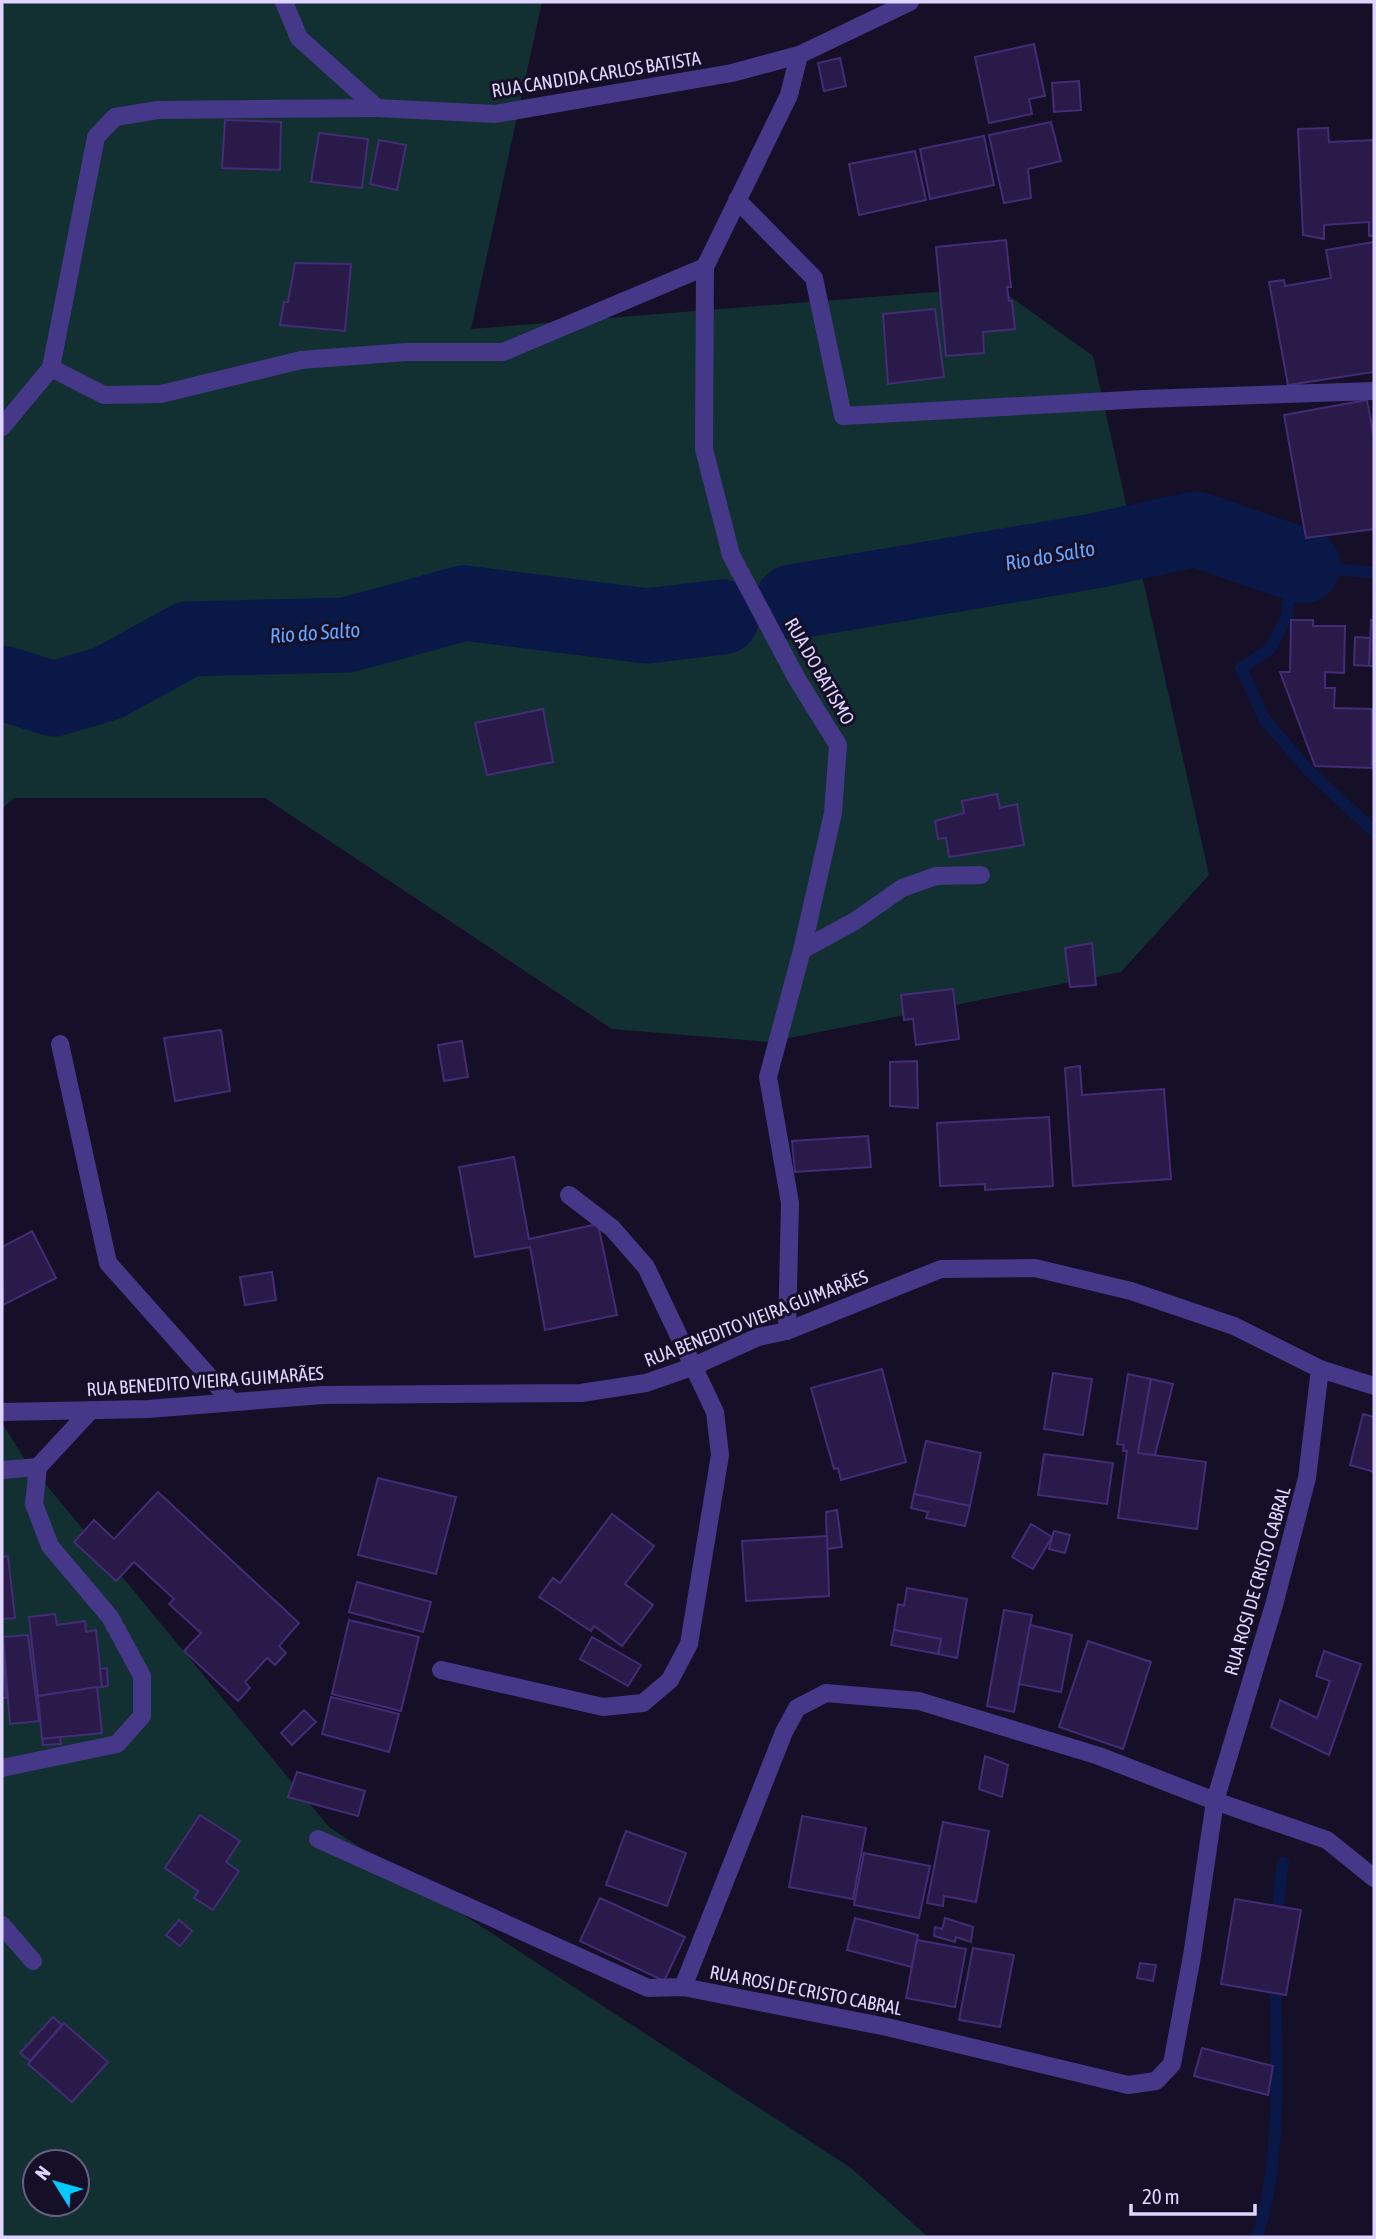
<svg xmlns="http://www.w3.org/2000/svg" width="1376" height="2239" font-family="'Asap Condensed',sans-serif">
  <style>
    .green { fill: #122f32; fill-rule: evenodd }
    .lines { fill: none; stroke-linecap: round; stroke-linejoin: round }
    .stream { stroke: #091847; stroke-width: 12 }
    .river { stroke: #091847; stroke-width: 75 }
    .building { fill: #291a49; stroke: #432c76; stroke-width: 2 }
    .minor { stroke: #453888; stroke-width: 18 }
    .labels { text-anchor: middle; stroke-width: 6; stroke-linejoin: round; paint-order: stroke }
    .street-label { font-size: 19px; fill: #dfd6ff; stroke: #160f28 }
    .water-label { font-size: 21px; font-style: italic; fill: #64a5ff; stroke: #160f28 }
  </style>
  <rect width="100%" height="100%" fill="#160f28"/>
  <g class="green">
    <path d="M2 2H542L471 329 997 287 1093 356 1209 875 1121 972 769 1042 612 1029 265 798H14L2 809Z"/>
    <path d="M2 1423 24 1458 329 1827 851 2168 928 2237H2ZM35 2162H77V2204H35Z"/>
  </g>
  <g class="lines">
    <g class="stream">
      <path d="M1374 573 1303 566 1289 589 1287 616 1270 649 1241 668 1265 720 1309 771 1374 831"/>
      <path d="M1276 1920 1283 1863"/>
      <path d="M1257 2237C1282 2163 1277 2056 1275 1977"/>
    </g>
    <g class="river">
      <path d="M792 602 1094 551 1196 529 1303 566"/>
      <path d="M2 683 54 699 108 683 188 639 347 635 464 603 647 626 722 617"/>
    </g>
  </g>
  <g class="building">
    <path d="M1034 44 1045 96 1029 99 1032 114 989 123 975 57Z"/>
    <path d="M840 58 846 86 824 91 818 63Z"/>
    <path d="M1079 81 1081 110 1054 112 1052 83Z"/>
    <path d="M225 120 281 122 280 170 222 168Z"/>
    <path d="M1051 122 1061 161 1028 169 1031 198 1004 203 989 135Z"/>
    <path d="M1328 128 1329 142 1374 140V236H1369V222L1324 225V239L1303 235 1298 129Z"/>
    <path d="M319 133 368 139 362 188 311 182Z"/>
    <path d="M984 136 994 185 930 199 920 149Z"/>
    <path d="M379 140 406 145 397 190 370 184Z"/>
    <path d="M915 151 926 200 859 215 849 164Z"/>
    <path d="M1006 240 1011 287H1007L1009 301H1012L1015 329 983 332 984 353 946 356 936 247Z"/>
    <path d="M1374 242V372L1288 385 1269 282 1284 280 1285 286 1331 278 1326 250Z"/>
    <path d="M295 263 351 264 345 331 280 325 284 302H288Z"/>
    <path d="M935 309 944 377 888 384 883 314Z"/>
    <path d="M1367 400 1374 437V529L1306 538 1284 415Z"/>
    <path d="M1291 620H1313V626H1345L1344 673 1325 672V688H1335L1334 708 1372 709V768L1315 766 1280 672H1290Z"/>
    <path d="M1371 620H1374V666H1369Z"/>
    <path d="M1355 637 1370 638 1369 666 1354 665Z"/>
    <path d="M543 709 553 762 487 775 475 723Z"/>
    <path d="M997 794 1000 808 1017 804 1024 845 949 857 946 838 938 839 935 821 964 813 962 801Z"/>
    <path d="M1092 943 1096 985 1070 987 1065 948Z"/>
    <path d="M953 989 959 1039 916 1045 913 1019 904 1020 901 995Z"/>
    <path d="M221 1030 230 1091 175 1101 164 1038Z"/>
    <path d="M462 1041 468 1077 444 1081 438 1045Z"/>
    <path d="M917 1061 918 1108 890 1106V1062Z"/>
    <path d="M1080 1066 1082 1095 1164 1089 1171 1179 1073 1186 1065 1068Z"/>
    <path d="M1049 1117 1053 1186 985 1190V1184L940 1186 937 1123Z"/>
    <path d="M868 1136 871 1167 795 1172 792 1141Z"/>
    <path d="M514 1157 529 1239 598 1224 617 1315 545 1330 530 1247 475 1257 459 1167Z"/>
    <path d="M32 1231 56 1278 3 1305 2 1247Z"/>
    <path d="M272 1272 276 1300 245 1305 240 1277Z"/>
    <path d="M882 1369 906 1462 841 1480 838 1468 834 1469 811 1388Z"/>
    <path d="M1053 1373 1092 1379 1083 1435 1044 1429Z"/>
    <path d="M1128 1374 1151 1379 1138 1453 1206 1462 1197 1529 1118 1518 1127 1451H1123L1124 1445 1117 1444Z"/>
    <path d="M1151 1379 1173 1384 1155 1455 1138 1453Z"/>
    <path d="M1363 1414 1374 1417V1472L1350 1465Z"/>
    <path d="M926 1441 981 1453 970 1506 914 1494Z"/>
    <path d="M1044 1454 1113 1463 1107 1504 1038 1495Z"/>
    <path d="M378 1478 456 1497 436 1574 358 1555Z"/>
    <path d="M158 1492 299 1623 279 1646 286 1653 275 1665 267 1658 245 1682 250 1688 238 1701 184 1651 201 1633 169 1604 174 1599 134 1562 116 1581 74 1542 94 1520 114 1539Z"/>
    <path d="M914 1494 970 1506 965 1526 926 1518 928 1512 911 1508Z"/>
    <path d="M837 1510 842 1547 827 1549 826 1512Z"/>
    <path d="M612 1514 654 1546 625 1584 653 1605 622 1646 594 1626 591 1631 539 1597 553 1578 560 1583Z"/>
    <path d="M1031 1524 1052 1537 1033 1569 1012 1557Z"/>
    <path d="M1054 1531 1070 1535 1065 1553 1049 1549Z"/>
    <path d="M827 1536 829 1596 746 1601 742 1541Z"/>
    <path d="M8 1556 15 1618 2 1619V1557Z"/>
    <path d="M357 1582 431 1602 423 1632 349 1612Z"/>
    <path d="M907 1588 967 1599 957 1658 938 1654 941 1639 894 1630 898 1604 904 1606Z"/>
    <path d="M1004 1610 1032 1615 1014 1712 987 1706Z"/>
    <path d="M55 1614 57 1625 85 1621 86 1632 96 1630 102 1687 38 1696 29 1617Z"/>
    <path d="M349 1620 419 1637 401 1711 332 1694Z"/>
    <path d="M1030 1625 1072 1635 1061 1692 1019 1684Z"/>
    <path d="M894 1630 941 1639 938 1654 891 1645Z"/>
    <path d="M28 1635 39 1721 10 1724 3 1637Z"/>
    <path d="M592 1637 641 1665 628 1686 580 1659Z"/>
    <path d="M1088 1641 1151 1662 1123 1749 1059 1727Z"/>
    <path d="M2 1646 6 1698H2Z"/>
    <path d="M1324 1651 1361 1664 1329 1755 1271 1727 1280 1700 1317 1718 1330 1681 1316 1676Z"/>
    <path d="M107 1668 108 1686 102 1687 100 1669Z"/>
    <path d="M97 1687 102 1733 42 1739 38 1696Z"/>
    <path d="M331 1697 399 1714 389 1752 322 1734Z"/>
    <path d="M304 1710 316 1722 292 1745 281 1733Z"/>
    <path d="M60 1737 61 1744 43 1745 42 1739Z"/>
    <path d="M985 1756 1008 1765 1002 1797 979 1789Z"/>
    <path d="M297 1772 365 1791 358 1816 288 1797Z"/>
    <path d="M200 1815 240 1841 226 1862 239 1871 213 1910 194 1898 198 1891 165 1868Z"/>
    <path d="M802 1816 866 1828 853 1899 789 1887Z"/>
    <path d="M943 1822 989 1831 976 1902 944 1896 943 1906 927 1903Z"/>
    <path d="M626 1831 686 1853 667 1906 606 1885Z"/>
    <path d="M864 1853 930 1866 919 1918 854 1905Z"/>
    <path d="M600 1898 685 1937 664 1981 580 1941Z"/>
    <path d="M1235 1899 1301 1910 1286 1995 1221 1984Z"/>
    <path d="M855 1918 918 1935 912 1967 847 1950Z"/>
    <path d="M945 1918 973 1927 971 1942 956 1937 955 1942 934 1936 935 1927 942 1929Z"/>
    <path d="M179 1920 192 1931 180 1946 166 1935Z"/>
    <path d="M917 1940 966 1949 955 2007 906 1998Z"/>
    <path d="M973 1948 1014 1955 1000 2027 959 2020Z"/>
    <path d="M1140 1963 1156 1965 1153 1981 1137 1978Z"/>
    <path d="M53 2017 62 2025 30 2061 20 2053Z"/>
    <path d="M64 2023 108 2062 72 2102 28 2064Z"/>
    <path d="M1202 2048 1273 2066 1268 2095 1194 2076Z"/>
  </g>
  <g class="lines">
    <g class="minor">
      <path d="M284 2 299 38 377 108 495 114 732 73 799 55 910 2"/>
      <path d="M737 200 814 278 843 416 1144 399 1374 391"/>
      <path d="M51 368 104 395 161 394 301 360 407 352H503L705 267"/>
      <path d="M2 427 51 368 96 137 115 117 158 110 377 108"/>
      <path d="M802 950 855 921 902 888 936 876 981 875"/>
      <path d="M60 1044 108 1263 230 1400"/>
      <path d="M787 1331 790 1203 768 1077 802 950 833 813 838 745 797 679 731 555 704 449 705 267 789 95 799 55"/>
      <path d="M2 1412 148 1409 323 1395 581 1393 646 1383 692 1367 758 1337 787 1331 941 1269 1035 1268 1131 1291 1234 1326 1320 1369 1374 1386"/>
      <path d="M2 1470 38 1467"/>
      <path d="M441 1670 603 1707 643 1703 670 1680 689 1644 720 1455 715 1412 646 1267 612 1228 569 1195"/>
      <path d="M2 1768 117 1744 142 1716V1676L110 1617 50 1546 34 1504 38 1467 91 1410"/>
      <path d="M318 1839 648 1988 683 1987 887 2027 1128 2085 1156 2081 1172 2064 1192 1956 1215 1801 1327 1840 1374 1878"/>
      <path d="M2 1925 33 1961"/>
      <path d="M683 1987 784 1732 797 1708 826 1693 919 1701 1099 1756 1215 1801 1274 1605 1307 1478 1320 1369"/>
    </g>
  </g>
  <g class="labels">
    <g class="street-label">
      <text transform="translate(596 74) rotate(-9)" y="7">RUA CANDIDA CARLOS BATISTA</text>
      <text transform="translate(820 671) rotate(60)" y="7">RUA DO BATISMO</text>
      <text transform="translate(756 1318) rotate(-21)" y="7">RUA BENEDITO VIEIRA GUIMARÃES</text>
      <text transform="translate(205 1381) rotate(-4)" y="7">RUA BENEDITO VIEIRA GUIMARÃES</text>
      <text transform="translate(1257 1581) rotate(-74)" y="7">RUA ROSI DE CRISTO CABRAL</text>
      <text transform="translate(806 1990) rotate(11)" y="7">RUA ROSI DE CRISTO CABRAL</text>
    </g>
    <g class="water-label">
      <text transform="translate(1050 556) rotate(-10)" y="7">Rio do Salto</text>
      <text transform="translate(315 633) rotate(-4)" y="7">Rio do Salto</text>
    </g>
  </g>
  <rect width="1376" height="2239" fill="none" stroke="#dfd6ff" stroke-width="7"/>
  <g transform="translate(56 2183) rotate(307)"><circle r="33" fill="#160f28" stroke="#665f7e" stroke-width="2"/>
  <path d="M0-5L12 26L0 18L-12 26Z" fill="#02c9ff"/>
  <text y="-10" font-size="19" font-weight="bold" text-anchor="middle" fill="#dfd6ff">N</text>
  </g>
  <path d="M1131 2204v10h124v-10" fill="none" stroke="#dfd6ff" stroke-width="3.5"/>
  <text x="1142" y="2204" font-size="21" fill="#dfd6ff" stroke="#160f28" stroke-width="5" paint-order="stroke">20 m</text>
</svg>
